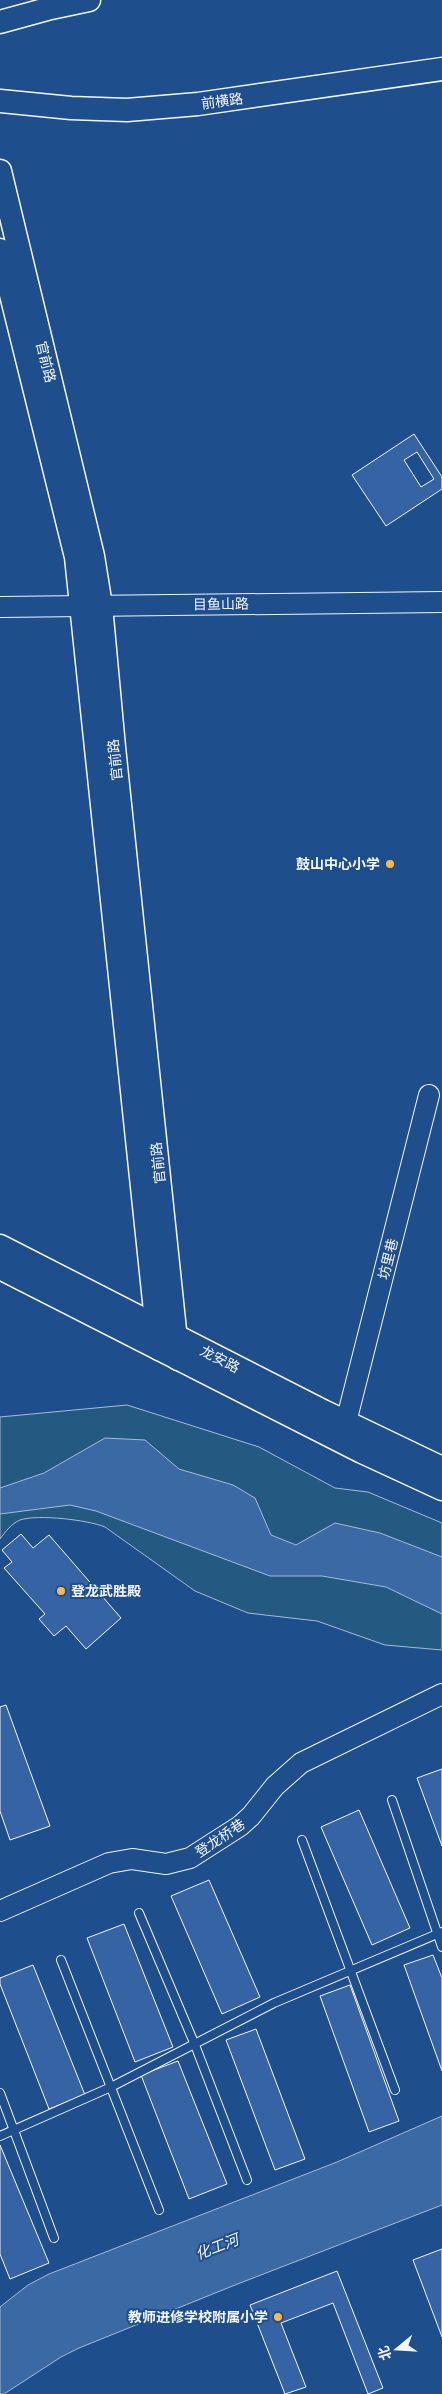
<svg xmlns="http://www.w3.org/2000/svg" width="442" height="2394" font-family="'Space Grotesk','Noto Sans SC',sans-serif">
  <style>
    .green { fill: #245a82; stroke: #a8bbd7 }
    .water { fill: #3b69a3; stroke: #a8bbd7 }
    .building { fill: #3563a3; stroke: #f2f6ff; fill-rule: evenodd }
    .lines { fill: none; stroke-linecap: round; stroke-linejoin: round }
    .service-casing { stroke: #f2f6ff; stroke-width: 10 }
    .tertiary-casing { stroke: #f2f6ff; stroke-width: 22 }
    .secondary-casing { stroke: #f2f6ff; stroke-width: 25 }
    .service { stroke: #1f4e8c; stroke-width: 8 }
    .tertiary { stroke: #1f4e8c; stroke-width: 20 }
    .secondary { stroke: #1f4e8c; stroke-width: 22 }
    .poi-dot { fill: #ffb74d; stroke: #1f4e8c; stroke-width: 2 }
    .labels { text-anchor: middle; stroke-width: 4; stroke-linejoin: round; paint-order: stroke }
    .street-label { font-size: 14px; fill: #f2f6ff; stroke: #1f4e8c }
    .poi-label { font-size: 14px; font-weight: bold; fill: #f2f6ff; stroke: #1f4e8c; text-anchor: end }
    .water-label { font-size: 15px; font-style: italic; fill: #f2f6ff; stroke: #1f4e8c }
  </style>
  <rect width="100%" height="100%" fill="#1f4e8c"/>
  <path class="green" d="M127 1405 259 1447 335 1488 368 1492 442 1523V1650L385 1645 317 1621 248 1613 195 1591 105 1527C88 1520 38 1514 20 1520 11 1524 6 1531 0 1539V1417Z"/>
  <g class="water">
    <path d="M105 1438 145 1440 179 1469 233 1485 255 1498 271 1535 296 1545 335 1523 380 1533 442 1557V1614L386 1587 322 1576H270L96 1511 70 1505 0 1514V1488L44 1473Z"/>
    <path d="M442 2116V2205L235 2285 79 2348 61 2357 4 2394H0V2307L28 2285 49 2274 337 2162Z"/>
  </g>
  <g class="building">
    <path d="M414 434 442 477V489L386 526 352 475ZM417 452 434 479 421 487 404 460Z"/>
    <path d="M21 1534 33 1548 49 1535 121 1618 86 1649 66 1626 54 1636 39 1619 45 1614 4 1568 12 1562 2 1550Z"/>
    <path d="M6 1705 50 1826 10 1840 0 1811V1707Z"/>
    <path d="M442 1769V1846L417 1778Z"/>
    <path d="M359 1810 410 1928 372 1945 321 1827Z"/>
    <path d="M209 1880 260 1997 222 2014 171 1896Z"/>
    <path d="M124 1924 173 2047 135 2062 87 1938Z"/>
    <path d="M433 1955 442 1978V2071L404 1965Z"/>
    <path d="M33 1965 85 2095 49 2109 0 1984V1978Z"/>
    <path d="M350 1985 399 2121 369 2132 320 1996Z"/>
    <path d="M256 2029 305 2159 275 2170 226 2040Z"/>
    <path d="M178 2061 227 2184 189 2199 141 2075Z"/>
    <path d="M0 2145 49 2263 10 2279 0 2254Z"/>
    <path d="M442 2249V2337L413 2260Z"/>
    <path d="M337 2271 383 2388 368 2394 333 2303 281 2323 306 2387 285 2394 250 2305Z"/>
  </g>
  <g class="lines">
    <defs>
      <g id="service">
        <path d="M392 1800 442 1947"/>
        <path d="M302 1840 395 2090"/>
        <path d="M139 1913 195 2045 247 2180"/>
        <path d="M61 1960 159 2210"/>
        <path d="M0 2093 54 2238"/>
        <path d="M0 2136 111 2087 274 2003 442 1932"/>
      </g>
      <g id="tertiary">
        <path d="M0 607 442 602"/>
        <path d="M346 1422 429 1095"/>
        <path d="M0 1911 109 1863 132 1859 166 1864 190 1858 240 1826 251 1816 275 1786 301 1763 442 1694"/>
      </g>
      <g id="secondary">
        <path d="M0 22 51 8 89 0"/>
        <path d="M0 101 71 108 127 110 198 104 442 69"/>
        <path d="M0 171 93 556 101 606 114 747 178 1359"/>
        <path d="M0 250 76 557 159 1349"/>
        <path d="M0 1246 323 1411 442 1468"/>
        <path d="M0 1268 362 1452 442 1489"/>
      </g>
    </defs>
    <use href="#service" class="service-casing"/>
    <use href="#tertiary" class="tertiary-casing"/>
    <use href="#secondary" class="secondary-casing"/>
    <use href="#service" class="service"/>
    <use href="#tertiary" class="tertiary"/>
    <use href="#secondary" class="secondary"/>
  </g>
  <g class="poi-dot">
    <circle cx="390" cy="864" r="5"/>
    <circle cx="61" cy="1591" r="5"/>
    <circle cx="278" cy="2317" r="5"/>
  </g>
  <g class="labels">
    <g class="street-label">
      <text transform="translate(222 101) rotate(-8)" y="5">前横路</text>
      <text transform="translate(46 362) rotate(76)" y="5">官前路</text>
      <text transform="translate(221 604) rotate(-1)" y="5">目鱼山路</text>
      <text transform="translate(115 760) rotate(-96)" y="5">官前路</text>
      <text transform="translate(158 1163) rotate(-96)" y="5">官前路</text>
      <text transform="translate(388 1259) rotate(-76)" y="5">坊里巷</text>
      <text transform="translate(220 1359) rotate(27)" y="5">龙安路</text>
      <text transform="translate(220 1838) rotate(-34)" y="5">登龙桥巷</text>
    </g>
    <g class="poi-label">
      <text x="380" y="869">鼓山中心小学</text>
      <text x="71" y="1596" text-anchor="start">登龙武胜殿</text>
      <text x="268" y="2322">教师进修学校附属小学</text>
    </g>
    <g class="water-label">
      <text transform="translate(217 2247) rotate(-21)" y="5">化工河</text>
    </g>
  </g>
  <g transform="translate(397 2349) rotate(252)" stroke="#1f4e8c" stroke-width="4" paint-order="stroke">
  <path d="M0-4L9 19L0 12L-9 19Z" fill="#f2f6ff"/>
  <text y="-8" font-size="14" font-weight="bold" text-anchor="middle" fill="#f2f6ff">北</text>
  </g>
</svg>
